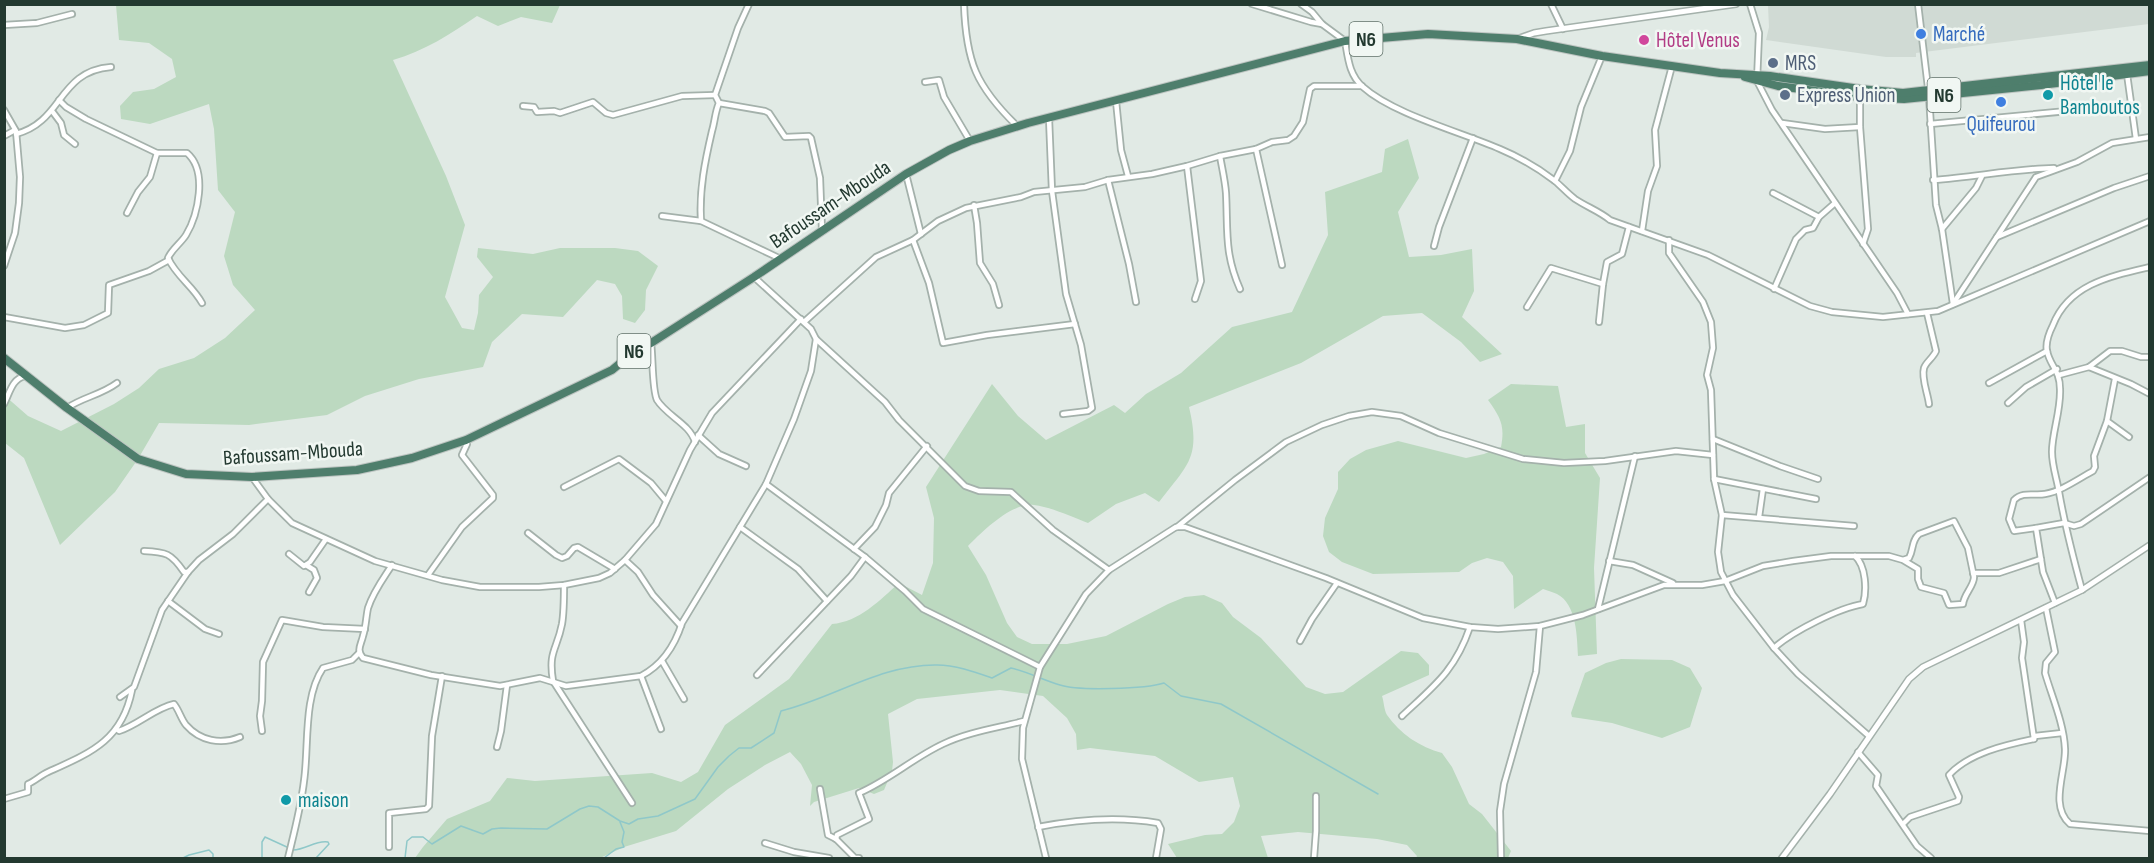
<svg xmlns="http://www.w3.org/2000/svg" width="2154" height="863" font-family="'Sofia Sans Condensed',sans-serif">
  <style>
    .built { fill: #d0dad4 }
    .green { fill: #bcd9c0 }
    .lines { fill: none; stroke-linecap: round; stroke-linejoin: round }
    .stream { stroke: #8fc8c9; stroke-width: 1.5 }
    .minor-casing { stroke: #a4b1ab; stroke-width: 8 }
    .tertiary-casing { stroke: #a4b1ab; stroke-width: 8 }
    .trunk-casing { stroke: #bdc4c1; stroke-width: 10 }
    .minor { stroke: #fff; stroke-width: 4.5 }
    .tertiary { stroke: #fff; stroke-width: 5 }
    .trunk { stroke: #4e7e6c; stroke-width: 8 }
    .shop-dot { fill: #3f7fe0; stroke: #f1f7f3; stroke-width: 2 }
    .hotel-dot { fill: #d1479c; stroke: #f1f7f3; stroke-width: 2 }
    .service-dot { fill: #5c6f8a; stroke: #f1f7f3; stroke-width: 2 }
    .culture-dot { fill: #0f9aa8; stroke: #f1f7f3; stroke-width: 2 }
    .labels { text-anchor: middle; stroke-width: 5; stroke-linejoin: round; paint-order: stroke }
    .shield { fill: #f1f7f3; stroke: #61726a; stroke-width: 1.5 }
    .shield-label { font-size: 20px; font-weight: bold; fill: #233930 }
    .shop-label { font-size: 21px; fill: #366cbe; stroke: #f1f7f3; text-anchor: start }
    .hotel-label { font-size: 21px; fill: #b23c85; stroke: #f1f7f3; text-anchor: start }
    .service-label { font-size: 21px; fill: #4e5e75; stroke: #f1f7f3; text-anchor: start }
    .culture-label { font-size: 21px; fill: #0d838f; stroke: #f1f7f3; text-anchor: start }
    .street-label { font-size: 21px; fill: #233930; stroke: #f1f7f3 }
  </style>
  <rect width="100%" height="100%" fill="#e1eae5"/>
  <path class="built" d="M1779 5H2149V24L1916 53V57H1886L1766 40 1769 27 1768 6Z"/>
  <g class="green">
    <path d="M116 5H560L552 23 521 17 498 26 477 16C450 34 425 51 393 60L446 176 465 225 445 297 462 328 474 330 478 313 479 295 493 277 477 257 478 248 533 254 560 248H615L638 251 658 266 646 290 645 310 635 323 623 319 622 296 615 284 597 280 563 317 522 314 492 342 483 367 419 379 365 396 327 415 249 425 159 423 138 459 115 492 60 545 24 458 5 443 4 395 28 416 61 431 114 404 139 388 159 369 194 358 225 338 255 310 233 285 224 256 235 212 218 190 214 129 209 104 150 124 121 119 120 106 133 92 154 89 176 77 172 59 149 43 119 40Z"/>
    <path d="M1408 139 1419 178 1398 212 1409 257 1441 255 1472 249 1474 291 1462 317 1502 354 1480 362 1461 342 1422 313 1383 316 1301 363 1189 407C1201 458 1188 464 1159 502L1145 493 1116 504 1088 523C1072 517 1051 507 1034 505 1012 502 983 531 968 546L986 575 1007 623 1017 637 1032 644H1067L1106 636 1168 604 1185 597 1204 595 1222 603 1233 617 1261 638 1306 687 1325 694 1343 692 1401 651 1418 653 1429 665V675L1382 696C1384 702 1384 710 1387 715 1400 734 1420 747 1442 753L1452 767 1469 804 1482 814 1511 851 1508 858H1416L1417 856 1407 845 1377 839 1298 832 1261 836 1268 858H1177L1168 844 1205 835 1222 834 1234 822 1240 806 1233 777 1199 782 1155 756 1090 748 1077 750 1076 734 1067 718 1043 696 1000 690 917 699 888 714 893 762 892 771 884 790 874 794 859 788 814 802 810 806 812 785 801 764 790 752 765 765 728 789 676 831 624 847 600 858H415L423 847 447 819 490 801 507 778 535 781 652 773 681 782 698 772 725 725 789 679 832 624C859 622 880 600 899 583L922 595 933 563 934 518 926 487 992 384 1018 416 1046 440 1114 405 1125 413 1146 394 1181 373 1232 327 1292 312 1328 235 1325 192 1382 172 1385 149Z"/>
    <path d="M1511 384 1558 386 1566 427 1585 424V453L1600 478 1594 568 1597 654 1578 656C1577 638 1577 604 1557 594 1553 592 1548 591 1543 589L1514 609 1513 576 1503 562 1487 558 1472 563 1459 572 1373 574 1342 562 1329 552 1323 536 1325 518 1338 489V472L1350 459 1366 450 1398 441 1466 458 1484 454 1501 447C1505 426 1501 418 1488 400Z"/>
    <path d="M1621 659 1672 660 1690 668 1702 688 1690 727 1662 738 1612 723 1572 717 1571 713 1585 673 1606 663Z"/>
  </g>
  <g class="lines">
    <g class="stream">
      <path d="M293 850C306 850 315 840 328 842L329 844 316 858"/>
      <path d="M183 858 189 855 209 850 213 854V858"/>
      <path d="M262 858V842L265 837 289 848"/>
      <path d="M346 858H350"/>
      <path d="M405 858 407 841 412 837H423L432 844 461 826 483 834 492 829 501 828 547 829 580 809 589 806 598 807 620 821 629 824 638 819 658 816 695 799 718 767 729 756 739 748H751L774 733 781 711C834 698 881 664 937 665 956 665 975 672 992 678L1011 668C1028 672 1043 680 1060 685 1077 691 1146 689 1164 683L1181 696 1221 704 1378 794"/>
      <path d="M604 858 616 849 624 847 622 842 624 832 620 822"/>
    </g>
    <defs>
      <g id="minor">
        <path d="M964 4C966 62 976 86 1017 126"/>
        <path d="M1252 4 1311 22 1322 24"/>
        <path d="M1301 4 1312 12 1322 24 1345 41C1348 58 1349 75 1363 87 1393 114 1461 132 1500 149 1519 157 1538 168 1555 181 1562 187 1568 194 1575 199 1587 207 1599 211 1610 220L1708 255 1810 306 1832 312 1883 317 1938 311 2150 221"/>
        <path d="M1551 4 1563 29"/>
        <path d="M1750 4 1759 33 1757 81 1772 110 1897 293 1908 314"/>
        <path d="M1918 4 1929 96 1936 205 1942 229 1953 304"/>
        <path d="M4 25 37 23 72 14"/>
        <path d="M2127 74 2136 139"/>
        <path d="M925 82 939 80 944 97 970 141"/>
        <path d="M1860 95V127L1868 229 1863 244"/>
        <path d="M59 100 66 107 86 119 157 153H187C208 171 198 215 186 235 181 243 172 249 168 258 176 276 193 286 202 303"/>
        <path d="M1116 101 1121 150 1128 176"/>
        <path d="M719 103 765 111 769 113 785 137 809 136 811 138 820 178 822 231"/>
        <path d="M523 106 534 107 537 112 554 111 560 113 593 102 606 113 613 115 682 96 715 95"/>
        <path d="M4 110 16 131 20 177 19 203 15 233 4 266"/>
        <path d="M52 111 61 123 64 135 75 144"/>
        <path d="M1049 118 1052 191 1066 294 1081 345 1092 408 1088 411 1063 414"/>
        <path d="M1782 123 1825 129 1860 127"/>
        <path d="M1930 124 2131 105"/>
        <path d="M16 134C63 122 58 71 111 67"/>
        <path d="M4 136 15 130"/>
        <path d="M1256 149 1282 265"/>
        <path d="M1220 156C1222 168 1225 180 1226 193 1228 230 1224 253 1240 289"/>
        <path d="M1187 166 1201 281 1195 299"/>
        <path d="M906 174 921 234"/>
        <path d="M1108 180 1129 264 1136 302"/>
        <path d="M1933 180C1974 177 2014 169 2054 168"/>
        <path d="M1555 181 1570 151 1581 107 1602 56"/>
        <path d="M1773 193 1819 217"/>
        <path d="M974 205 977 223 980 263 993 284 999 305"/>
        <path d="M127 213 138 192 150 177 157 153"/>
        <path d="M662 216 701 221 781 259"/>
        <path d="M701 221C699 190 705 161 712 131 715 121 715 112 719 103L715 95 738 28 749 4"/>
        <path d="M1942 229 1976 188 1982 176"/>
        <path d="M1642 231 1648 191 1657 166 1655 130 1672 66"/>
        <path d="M1997 237 2114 188 2150 176"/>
        <path d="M913 240 929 283 943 343 987 335 1075 324"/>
        <path d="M1669 240V253L1703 302 1711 322 1713 348 1707 375 1711 390 1714 479 1722 515 1718 552 1721 572 1733 595 1774 648 1798 674 1869 736"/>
        <path d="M1434 246 1439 227 1473 138"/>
        <path d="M754 277 811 329 816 339 885 402 899 420 965 486 979 491 1011 492 1053 530 1109 570"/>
        <path d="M1774 289 1796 239 1805 230 1813 228 1819 217 1835 203"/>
        <path d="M1953 304 2036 177 2077 162 2112 143 2150 137"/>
        <path d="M1527 307 1551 268 1603 284 1607 262 1622 254 1629 227"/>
        <path d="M1927 313 1936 351C1933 358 1926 362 1924 368 1921 378 1928 394 1929 404"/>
        <path d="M4 317 65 328 84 325 108 313 109 285 149 271 169 260"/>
        <path d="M804 322 876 257 913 240 938 221 966 208 1021 197 1034 192 1085 187 1108 180 1152 174 1187 166 1220 156 1256 149 1272 142 1288 140 1294 136 1303 122 1310 89 1314 86H1362"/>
        <path d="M1599 322 1603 284"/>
        <path d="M651 343C653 357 652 390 657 400 667 416 690 424 695 442"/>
        <path d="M2089 367 2131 384 2150 394"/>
        <path d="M2059 375 2089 367 2110 351H2122L2141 357H2150"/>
        <path d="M2115 379 2107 421 2129 437"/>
        <path d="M1989 383 2047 351"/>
        <path d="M2008 403 2026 387 2057 369"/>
        <path d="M4 404C10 392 12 379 25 376"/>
        <path d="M67 408C83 397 101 395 117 383"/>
        <path d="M698 435 719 454 746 466"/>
        <path d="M1713 439 1780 466 1818 479"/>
        <path d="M252 477 268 499 292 523 375 561 442 580 480 587H539L564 585 599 578 610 573 625 560 656 524 690 450 712 413 801 319"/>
        <path d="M1714 479 1816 499"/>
        <path d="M766 484 865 557 905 591 923 609 1040 667"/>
        <path d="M564 487 619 459 651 483 666 501"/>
        <path d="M1722 515 1854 526"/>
        <path d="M1759 517 1763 489"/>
        <path d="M740 527 798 569 827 601"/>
        <path d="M1177 527 1235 480 1286 442 1322 425 1349 416 1372 412 1401 416 1439 433 1523 459 1564 463 1605 461 1676 451 1713 455"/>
        <path d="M2036 528 2014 531 2009 519 2014 500C2023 491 2034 496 2045 494 2062 491 2078 479 2093 471L2095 467 2094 456 2107 421"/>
        <path d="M528 533 556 555 562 558 567 556 574 548 578 547 615 569"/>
        <path d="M854 549 875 527 886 505 889 493 927 446"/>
        <path d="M144 551C166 552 171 553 184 572H188"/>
        <path d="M289 554 304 566 310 562 326 539"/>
        <path d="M625 560 638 572 653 595 681 626"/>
        <path d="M1609 561 1633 565 1673 583"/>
        <path d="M306 565 314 570 317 578 309 592"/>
        <path d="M392 565C383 579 373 592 368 608 366 617 366 627 363 636 361 645 356 650 363 658L431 675 500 686 540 678 566 686 641 676C662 665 675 645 682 623L766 484 794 419 811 371 816 339"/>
        <path d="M1973 573H1999L2041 559"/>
        <path d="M428 575 462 527 493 498V495L462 455 467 444 466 440"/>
        <path d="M564 585C564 598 564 612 562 624 557 650 548 651 553 681L632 803"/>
        <path d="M2082 590C2073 557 2065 526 2059 492 2057 479 2052 466 2052 452 2052 432 2061 411 2060 389 2060 370 2050 366 2047 351 2045 342 2049 333 2053 325 2069 284 2111 276 2150 267"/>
        <path d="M168 601 205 629 219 634"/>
        <path d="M2055 603 2043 572 2036 528 2064 523 2074 526 2081 524 2150 477"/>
        <path d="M2046 608 2055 652 2046 663 2045 673C2052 697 2064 724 2065 749 2066 772 2049 806 2070 824L2150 831"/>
        <path d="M1598 609 1635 456"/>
        <path d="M1300 641 1312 619 1337 583"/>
        <path d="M1774 648C1793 631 1839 608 1863 604 1867 590 1866 566 1855 556"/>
        <path d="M662 661 684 699"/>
        <path d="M757 675 851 576 865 557"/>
        <path d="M641 676 661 729"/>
        <path d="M120 697 134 687 162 610 188 572 199 560 233 534 268 499"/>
        <path d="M1402 716C1434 686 1455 671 1470 627"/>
        <path d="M116 729 119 731C138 725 155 708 174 704 179 710 181 719 186 725 200 741 221 745 240 737"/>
        <path d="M262 731 260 716 262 701 263 662 282 620 323 627 365 629"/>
        <path d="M2034 739 2035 736 2062 733"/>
        <path d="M497 747 501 731 507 685"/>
        <path d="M1858 752 1878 775 1876 786 1917 846 1931 858"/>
        <path d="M820 789 828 835 836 839 855 858H859"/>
        <path d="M4 799 28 792V784C35 781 41 775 48 772 90 753 122 741 132 690"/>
        <path d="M1903 824 1910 817 1958 801 1959 797 1949 775C1969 753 2005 745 2034 739L2022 658 2024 642 2021 620"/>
        <path d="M1038 827C1079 819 1117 816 1158 823L1161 829 1156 858"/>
        <path d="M836 839 837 835 869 819 859 793C889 780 913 758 943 744 968 732 997 728 1024 721"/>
        <path d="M765 843 794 852 829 858"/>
        <path d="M389 847V813L426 809 429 806 432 736 442 676"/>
        <path d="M288 858C294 833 301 807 304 781 309 747 303 697 323 668L352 660 359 653"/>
        <path d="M1046 858 1022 759 1023 728 1040 667 1086 594 1109 570 1176 527H1185L1326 578 1423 618 1470 627 1498 629 1540 626 1583 615 1664 585H1702L1725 581 1763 566 1793 561 1831 556H1889L1903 560 1918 569V579L1921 587 1944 593 1949 605 1963 604C1964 594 1974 586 1974 577L1968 548 1954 521 1919 534C1911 541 1914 549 1909 558L1903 560"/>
        <path d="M1314 858 1316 831V796"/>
        <path d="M1501 858 1500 811 1504 784 1536 672 1540 626"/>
      </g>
      <g id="tertiary">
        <path d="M1517 39 1534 33 1546 31 1736 4"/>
        <path d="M1782 858 1830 794 1909 679 1923 667 2082 590 2150 545"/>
      </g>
      <g id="trunk">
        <path d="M1745 77 1778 86 1860 97 1904 99 2041 85 2150 71"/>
        <path d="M4 358 67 408 138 459 186 474 252 477 357 470 412 458 466 440 612 370 635 351 651 343 754 277 906 174 949 150 970 141 1028 123 1345 41 1428 34 1517 39 1602 56 1720 73 1770 76 1860 89 1903 93 2150 65"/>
      </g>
    </defs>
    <use href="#minor" class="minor-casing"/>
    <use href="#tertiary" class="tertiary-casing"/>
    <use href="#trunk" class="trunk-casing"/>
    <use href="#minor" class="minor"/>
    <use href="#tertiary" class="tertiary"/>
    <use href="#trunk" class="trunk"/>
  </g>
  <g class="shop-dot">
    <circle cx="1921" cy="34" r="6"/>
    <circle cx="2001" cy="102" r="6"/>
  </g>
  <circle class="hotel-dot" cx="1644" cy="40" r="6"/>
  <g class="service-dot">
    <circle cx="1773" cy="63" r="6"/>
    <circle cx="1785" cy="95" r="6"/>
  </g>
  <g class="culture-dot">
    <circle cx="2048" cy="95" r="6"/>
    <circle cx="286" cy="800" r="6"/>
  </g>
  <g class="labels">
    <g class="shield">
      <rect x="1349.5" y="22" width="33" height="34" rx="4.5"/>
      <rect x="1927.5" y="78" width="33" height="34" rx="4.5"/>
      <rect x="617.5" y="334" width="33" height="34" rx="4.5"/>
    </g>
    <g class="shield-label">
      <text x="1366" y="46">N6</text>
      <text x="1944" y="102">N6</text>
      <text x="634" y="358">N6</text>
    </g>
    <g class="shop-label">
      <text x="1933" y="41">Marché</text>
      <text x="2001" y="131" text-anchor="middle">Quifeurou</text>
    </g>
    <g class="hotel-label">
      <text x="1656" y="47">Hôtel Venus</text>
    </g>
    <g class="service-label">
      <text x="1785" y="70">MRS</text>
      <text x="1797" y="102">Express Union</text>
    </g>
    <g class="culture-label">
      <text x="2060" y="90">Hôtel le<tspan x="2060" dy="24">Bamboutos</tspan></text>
      <text x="298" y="807">maison</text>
    </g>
    <g class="street-label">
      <text transform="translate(830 204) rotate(-34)" y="7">Bafoussam-Mbouda</text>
      <text transform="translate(293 453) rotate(-4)" y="7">Bafoussam-Mbouda</text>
    </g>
  </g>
  <rect width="2154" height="863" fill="none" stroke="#233930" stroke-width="12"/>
</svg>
